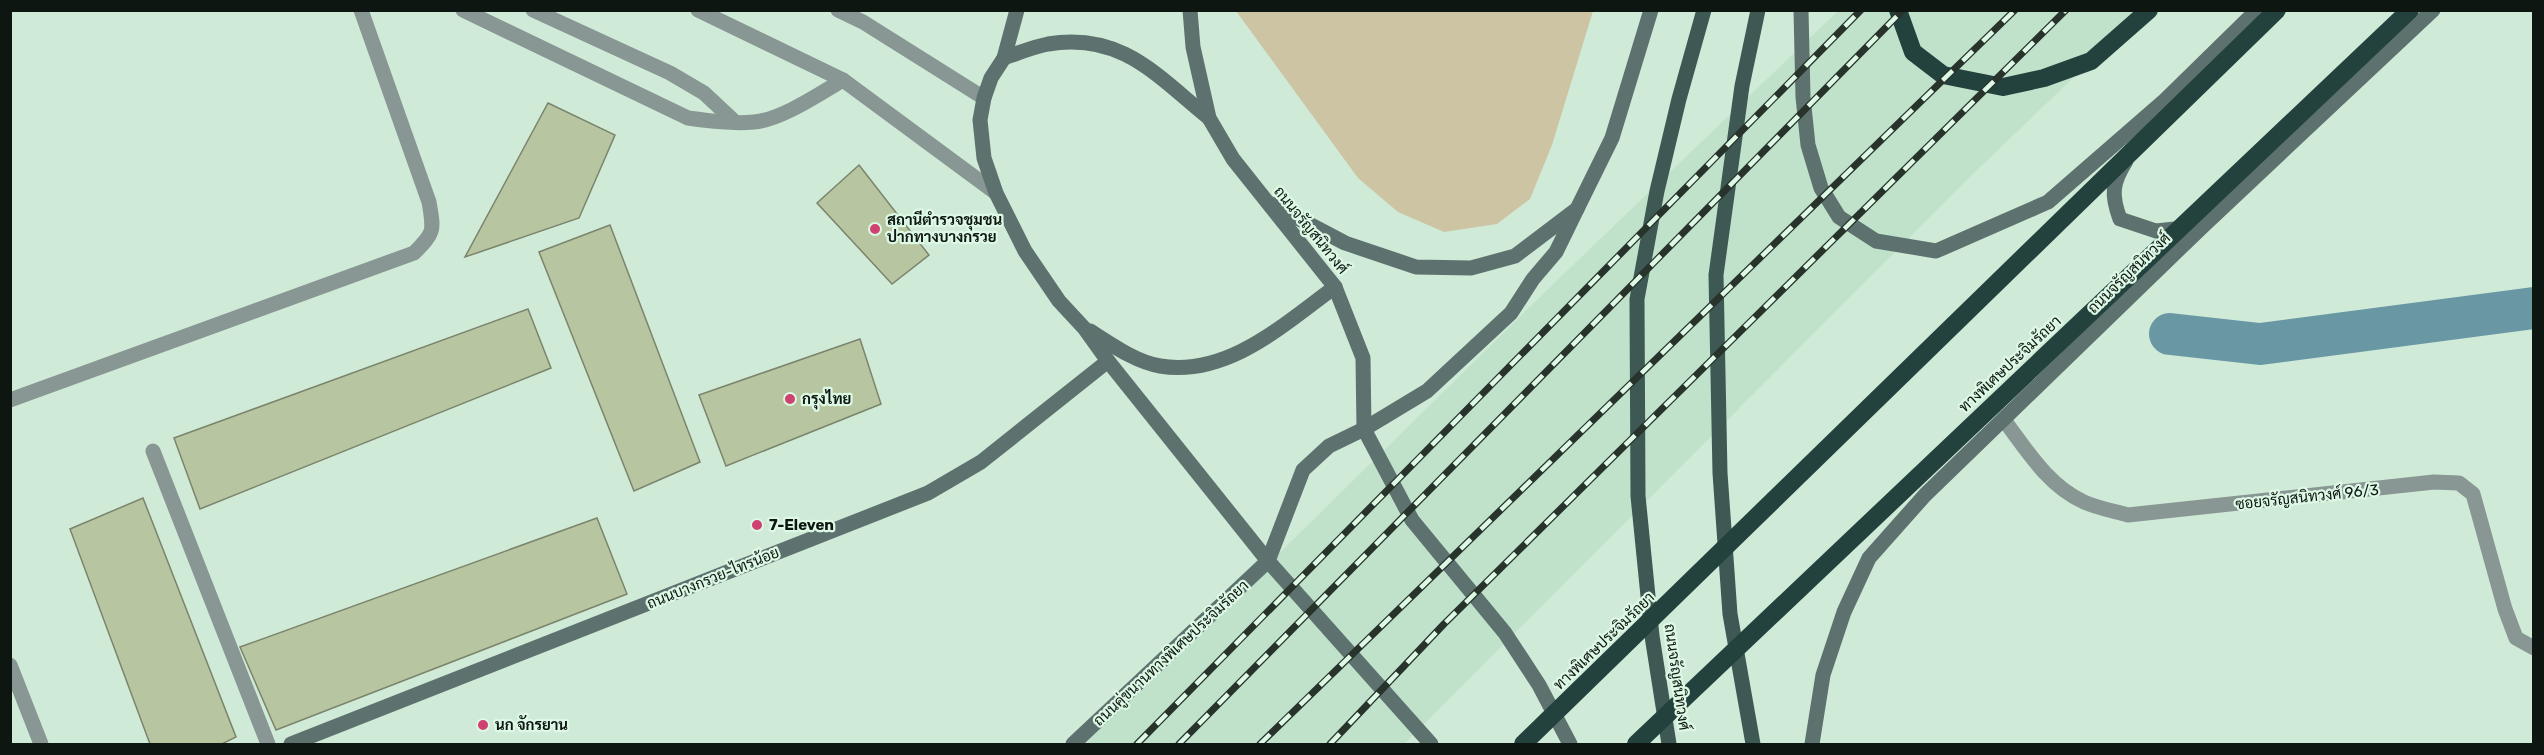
<svg xmlns="http://www.w3.org/2000/svg" width="2544" height="755" font-family="Rubik,Sarabun,sans-serif">
  <style>
    .built { fill: #c0e2cb }
    .green { fill: #cdc4a4 }
    .lines { fill: none; stroke-linecap: round; stroke-linejoin: round }
    .canal { stroke: #6998a4; stroke-width: 42 }
    .building { fill: #b7c6a0; stroke: #7b846c; stroke-width: 1.5 }
    .lane { stroke: #889694; stroke-width: 15 }
    .street { stroke: #889694; stroke-width: 15 }
    .secondary { stroke: #5d726f; stroke-width: 15 }
    .primary { stroke: #3e5854; stroke-width: 15 }
    .highway { stroke: #23423e; stroke-width: 18 }
    .rail-casing { stroke: #27332b; stroke-width: 7 }
    .rail { stroke: #ddf8e5; stroke-width: 4.5; stroke-dasharray: 14; stroke-linecap: butt }
    .poi-dot { fill: #ce4170; stroke: #ddf8e5; stroke-width: 2 }
    .labels { text-anchor: middle; stroke-width: 4.5; stroke-linejoin: round; paint-order: stroke }
    .poi-label { font-size: 15px; font-weight: bold; fill: #0d1610; stroke: #ddf8e5; text-anchor: start }
    .street-label { font-size: 15px; fill: #0d1610; stroke: #ddf8e5 }
  </style>
  <rect width="100%" height="100%" fill="#d0ead8"/>
  <path class="built" d="M1838 11H2143L1976 171 1404 744H1085L1547 290Z"/>
  <path class="green" d="M1236 11H1593L1552 145 1530 199 1497 224 1444 232 1398 212 1358 178Z"/>
  <g class="lines">
    <path class="canal" d="M2170 334 2260 344 2534 308"/>
  </g>
  <g class="building">
    <path d="M548 103 615 135 579 218 465 257Z"/>
    <path d="M859 165 929 255 892 284 817 203Z"/>
    <path d="M610 225 700 462 634 491 539 252Z"/>
    <path d="M528 309 551 368 200 509 174 438Z"/>
    <path d="M860 339 881 404 726 466 699 395Z"/>
    <path d="M143 498 236 737 222 744H150L70 529Z"/>
    <path d="M597 518 627 594 276 730 240 647Z"/>
  </g>
  <g class="lines">
    <g class="lane">
      <path d="M533 10 670 73 704 93 735 122"/>
      <path d="M698 10 843 80 996 193"/>
      <path d="M838 10 863 22 984 98"/>
      <path d="M153 451 268 744"/>
    </g>
    <g class="street">
      <path d="M463 10 688 118C710 121 732 124 754 122 781 120 819 94 843 80"/>
      <path d="M10 400 414 253C435 232 434 231 429 202L361 10"/>
      <path d="M2004 420C2026 449 2048 486 2084 502 2097 508 2114 511 2128 515L2434 482 2459 483 2473 494 2505 609 2516 638 2534 648"/>
      <path d="M10 665 41 744"/>
    </g>
    <g class="secondary">
      <path d="M1017 10 1004 58 991 78 984 98 980 120 984 158 996 193 1025 251 1059 301 1085 329 1108 361 1268 561 1431 744"/>
      <path d="M1190 10 1193 47 1209 118 1233 159 1335 287 1363 358 1364 429 1412 520 1505 633 1539 685 1570 744"/>
      <path d="M1801 10 1803 97 1808 145 1821 188 1839 217 1876 241 1936 251 2048 202 2163 102 2257 10"/>
      <path d="M1004 58C1018 53 1033 47 1048 44 1122 32 1157 76 1209 118"/>
      <path d="M2126 161C2112 183 2111 195 2120 219L2156 231 2184 228"/>
      <path d="M1271 204 1345 243 1416 267 1471 268 1515 256 1577 209 1612 138 1651 10"/>
      <path d="M1090 331C1111 344 1135 362 1160 366 1228 377 1284 324 1335 287"/>
      <path d="M291 744 928 493 981 462 1108 361"/>
      <path d="M1073 744 1268 561 1303 470 1329 446 1364 429 1427 391 1511 313 1533 279 1556 252 1577 209"/>
      <path d="M1812 744 1823 675 1844 612 1869 558 1925 495 2203 226 2433 10"/>
    </g>
    <g class="primary">
      <path d="M1669 744 1652 636 1638 496 1637 299 1657 191 1679 99 1704 10"/>
      <path d="M1753 744 1730 614 1720 473 1716 275 1742 86 1758 10"/>
    </g>
    <g class="highway">
      <path d="M1898 10 1913 52 1943 75 2003 87 2044 78 2091 61 2149 10"/>
      <path d="M1523 744 2277 10"/>
      <path d="M1636 744 2410 10"/>
    </g>
    <defs>
      <g id="rail">
        <path d="M1137 744 1861 10"/>
        <path d="M1179 744 1903 10"/>
        <path d="M1260 744 2015 10"/>
        <path d="M1330 744 1444 624 2066 10"/>
      </g>
    </defs>
    <use href="#rail" class="rail-casing"/>
    <use href="#rail" class="rail"/>
  </g>
  <g class="poi-dot">
    <circle cx="875" cy="229" r="6"/>
    <circle cx="790" cy="399" r="6"/>
    <circle cx="757" cy="525" r="6"/>
    <circle cx="483" cy="725" r="6"/>
  </g>
  <g class="labels">
    <g class="poi-label">
      <text x="887" y="225">สถานีตำรวจชุมชน<tspan x="887" dy="17">ปากทางบางกรวย</tspan></text>
      <text x="802" y="404">กรุงไทย</text>
      <text x="769" y="530">7-Eleven</text>
      <text x="495" y="730">นก จักรยาน</text>
    </g>
    <g class="street-label">
      <text transform="translate(1311 230) rotate(51)" y="5">ถนนจรัญสนิทวงศ์</text>
      <text transform="translate(2129 273) rotate(-44)" y="5">ถนนจรัญสนิทวงศ์</text>
      <text transform="translate(2010 364) rotate(-43)" y="5">ทางพิเศษประจิมรัถยา</text>
      <text transform="translate(2307 497) rotate(-6)" y="5">ซอยจรัญสนิทวงศ์ 96/3</text>
      <text transform="translate(713 578) rotate(-22)" y="5">ถนนบางกรวย-ไทรน้อย</text>
      <text transform="translate(1604 641) rotate(-44)" y="5">ทางพิเศษประจิมรัถยา</text>
      <text transform="translate(1171 653) rotate(-43)" y="5">ถนนคู่ขนานทางพิเศษประจิมรัถยา</text>
      <text transform="translate(1677 677) rotate(82)" y="5">ถนนจรัญสนิทวงศ์</text>
    </g>
  </g>
  <rect width="2544" height="755" fill="none" stroke="#0d1610" stroke-width="24"/>
</svg>
